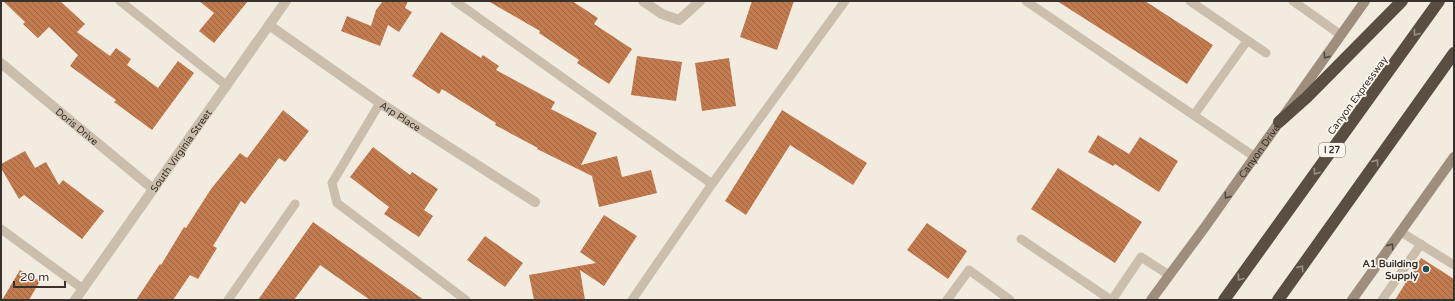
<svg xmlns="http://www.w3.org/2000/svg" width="1455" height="301" font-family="'Varela Round',sans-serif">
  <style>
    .building { fill: url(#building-back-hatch) }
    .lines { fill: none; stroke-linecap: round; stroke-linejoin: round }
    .service { stroke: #cbbeac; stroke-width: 9 }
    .minor { stroke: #cbbeac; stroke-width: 10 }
    .tertiary { stroke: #cbbeac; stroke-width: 10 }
    .secondary { stroke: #9e8e7d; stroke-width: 10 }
    .motorway { stroke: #5a4d42; stroke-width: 12 }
    .oneway { stroke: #9a9186 }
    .oneway2 { stroke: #524840 }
    .poi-dot { fill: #214e59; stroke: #faf6ed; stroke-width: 1.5 }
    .labels { text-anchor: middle; stroke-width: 3.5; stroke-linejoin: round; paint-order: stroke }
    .shield { fill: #faf6ed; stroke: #736c65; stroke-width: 1 }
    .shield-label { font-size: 9px; font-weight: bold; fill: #39312b }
    .street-label { font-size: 10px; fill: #39312b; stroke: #faf6ed }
    .poi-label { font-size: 10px; font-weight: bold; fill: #39312b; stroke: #faf6ed; text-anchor: end }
  </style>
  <defs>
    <pattern id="building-back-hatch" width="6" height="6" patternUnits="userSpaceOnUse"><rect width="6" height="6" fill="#c27b4f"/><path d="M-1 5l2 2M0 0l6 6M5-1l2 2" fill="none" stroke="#9f6542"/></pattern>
  </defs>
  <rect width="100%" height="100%" fill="#f2ece0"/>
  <g class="building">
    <path d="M3 1H60L85 24 77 32 110 56 116 48 131 59 127 65 158 88 178 61 194 73 152 130 114 102 116 100 70 66 78 55 49 27 38 38 23 24 25 22Z"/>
    <path d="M199 1H248L214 43 199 31 214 13Z"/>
    <path d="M383 1H408L405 8 412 12 399 32 388 25 380 46 341 31 347 16 371 26 376 10Z"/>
    <path d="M488 1H572L598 18 594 24 632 49 609 84 577 63 579 60 539 33 540 31Z"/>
    <path d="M752 1H794L777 50 740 37Z"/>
    <path d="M1057 1H1145L1213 45 1187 84Z"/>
    <path d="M441 32 481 58 483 55 499 66 496 70 555 102 551 109 597 133 581 165 617 156 622 177 651 170 657 193 599 207 592 176 537 149 538 148 495 125 496 123 442 89 439 94 412 76Z"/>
    <path d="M637 56 682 62 676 101 631 95Z"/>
    <path d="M729 58 736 106 702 111 695 63Z"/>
    <path d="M283 110 309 131 285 162 279 158 245 204 241 201 213 246 217 248 198 279 190 275 173 300H136L160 264 161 265 184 227 186 228 211 189 240 153 247 158Z"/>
    <path d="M782 110 867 163 853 185 790 145 746 215 725 201Z"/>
    <path d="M1098 135 1129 154 1140 137 1178 161 1159 192 1115 164 1113 166 1088 152Z"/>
    <path d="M373 147 410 175 412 172 438 189 424 210 433 216 419 237 384 214 389 207 350 177Z"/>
    <path d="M25 151 35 168 46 162 59 185 63 180 104 211 82 239 24 195 19 199 1 168V164Z"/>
    <path d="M1058 168 1142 222 1115 263 1031 209Z"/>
    <path d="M604 215 637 236 604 286 580 270 585 300H534L529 275 596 263 580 252Z"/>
    <path d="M313 222 424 300H370L320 265 294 300H258Z"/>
    <path d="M927 223 967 251 948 279 907 250Z"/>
    <path d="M485 236 523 263 505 287 467 260Z"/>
    <path d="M1421 258 1454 279V300H1395Z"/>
    <path d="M20 270 40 281 29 300H2Z"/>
  </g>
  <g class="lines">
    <g class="service">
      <path d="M120 1 227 86"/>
      <path d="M455 1 712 184"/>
      <path d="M1026 1 1255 157"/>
      <path d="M1190 1 1266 53"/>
      <path d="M1293 1 1341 35"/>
      <path d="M380 103 332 183 337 203 466 300"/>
      <path d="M1194 115 1247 41"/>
      <path d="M1 229 83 289"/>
      <path d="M1401 232 1454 265"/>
      <path d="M1021 239 1111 300"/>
      <path d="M228 300 295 204"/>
      <path d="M632 300 712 184 845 1"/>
      <path d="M947 300 969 270 1010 300"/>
      <path d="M1112 300 1141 257 1169 275"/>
      <path d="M1382 300 1421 244"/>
    </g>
    <g class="minor">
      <path d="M643 1 662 14 679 20 700 1"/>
      <path id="s1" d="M269 25 380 103 535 202"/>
      <path id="s2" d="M1 63 153 189"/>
    </g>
    <path class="tertiary" id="s3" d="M75 300 286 1"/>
    <g class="secondary">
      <path id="s4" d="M1151 300 1205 227 1365 1"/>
      <path d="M1352 300 1454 157"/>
    </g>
    <g class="motorway">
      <path d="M1279 122 1307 97 1402 1"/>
      <path d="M1224 300 1439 1"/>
      <path d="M1278 300 1454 53"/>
    </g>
  </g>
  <defs><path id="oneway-chevron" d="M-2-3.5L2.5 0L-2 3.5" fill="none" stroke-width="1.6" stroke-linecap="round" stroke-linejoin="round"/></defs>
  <g class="oneway">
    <use href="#oneway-chevron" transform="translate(1416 33) rotate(126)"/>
    <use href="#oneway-chevron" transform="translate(1376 162) rotate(-55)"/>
    <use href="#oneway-chevron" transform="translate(1316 172) rotate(126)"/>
    <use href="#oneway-chevron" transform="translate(1301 268) rotate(-55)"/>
    <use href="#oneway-chevron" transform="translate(1240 278) rotate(126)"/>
  </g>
  <g class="oneway2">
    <use href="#oneway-chevron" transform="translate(1326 56) rotate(125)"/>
    <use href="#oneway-chevron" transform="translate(1227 196) rotate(125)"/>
    <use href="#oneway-chevron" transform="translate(1391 246) rotate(-55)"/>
  </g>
  <circle class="poi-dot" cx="1426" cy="269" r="4"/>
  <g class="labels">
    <rect class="shield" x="1319" y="143" width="26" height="14" rx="3"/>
    <g class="shield-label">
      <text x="1332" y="153">I 27</text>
    </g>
    <g class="street-label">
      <text transform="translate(1357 95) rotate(-54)" y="4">Canyon Expressway</text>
      <text dy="4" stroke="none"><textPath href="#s1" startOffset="160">Arp Place</textPath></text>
      <text dy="4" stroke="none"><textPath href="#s2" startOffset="99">Doris Drive</textPath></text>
      <text dy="4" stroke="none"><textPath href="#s3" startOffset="183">South Virginia Street</textPath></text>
      <text dy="4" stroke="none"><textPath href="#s4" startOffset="184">Canyon Drive</textPath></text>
    </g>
    <g class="poi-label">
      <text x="1418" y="267">A1 Building<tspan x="1418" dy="12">Supply</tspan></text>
    </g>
  </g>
  <rect width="1455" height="301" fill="none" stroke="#39312b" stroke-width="4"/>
  <path d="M14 281v6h51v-6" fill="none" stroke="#39312b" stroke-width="2"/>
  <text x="20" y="281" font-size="12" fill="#39312b" stroke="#faf6ed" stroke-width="3" paint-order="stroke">20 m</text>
</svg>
